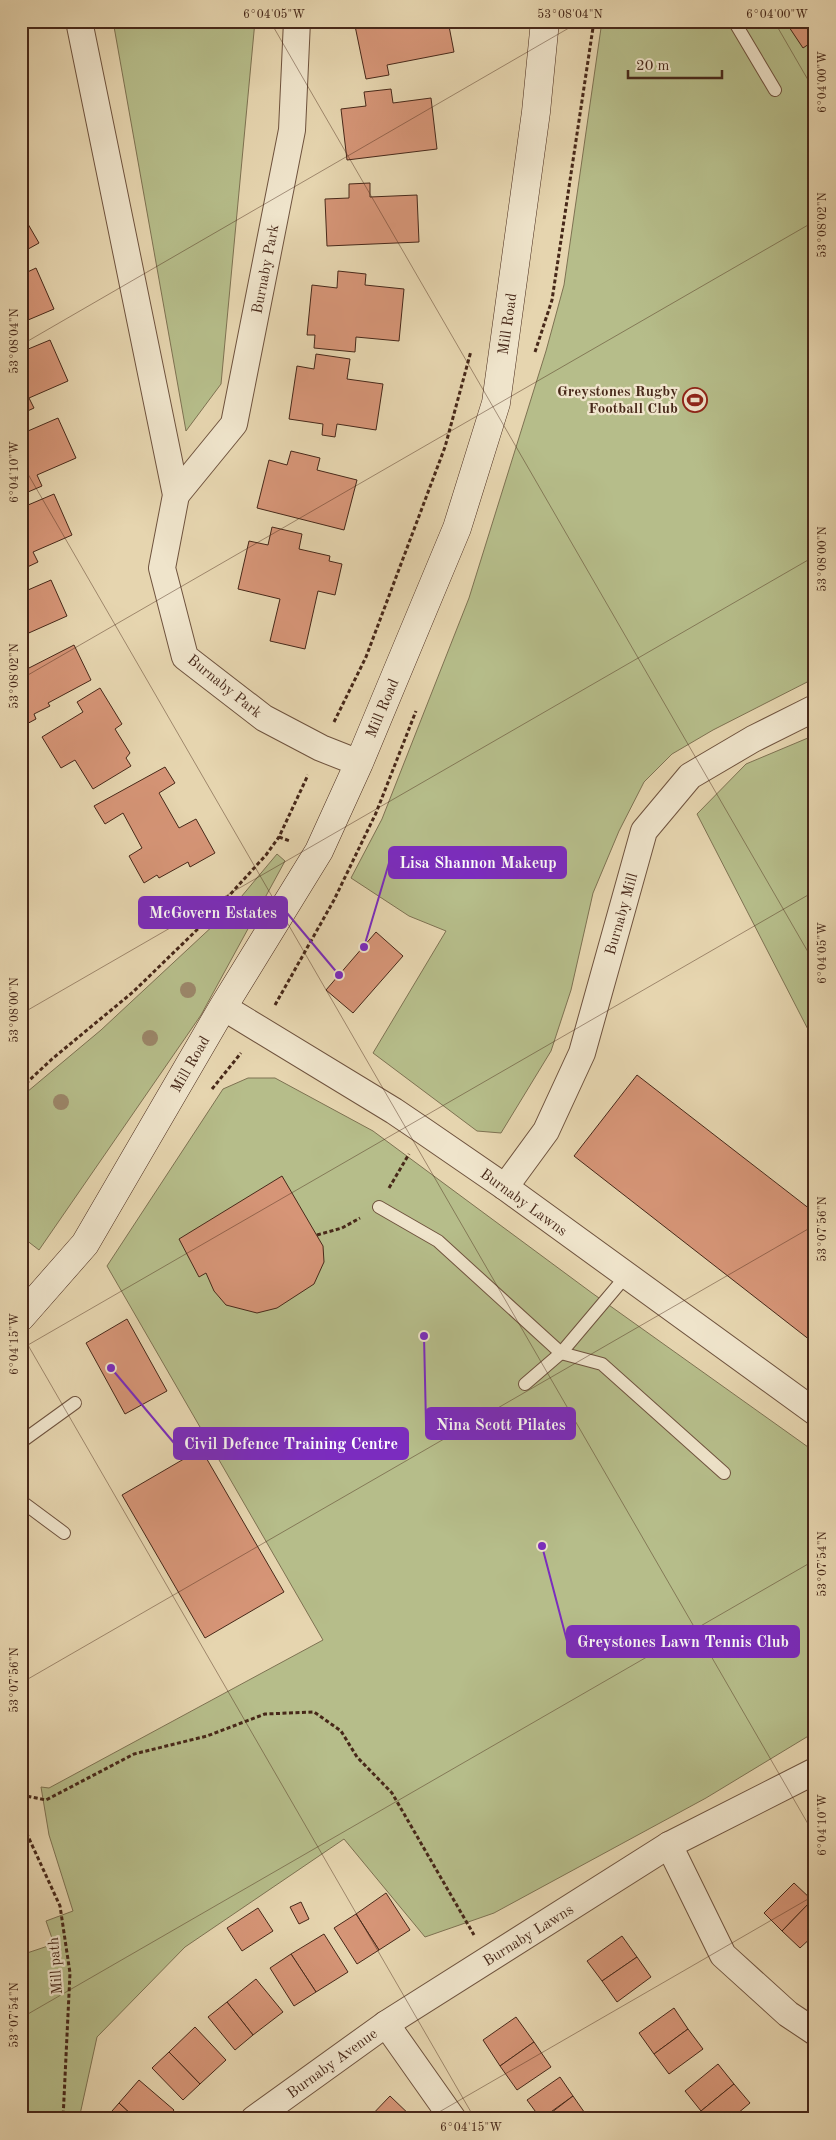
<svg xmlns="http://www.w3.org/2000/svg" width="836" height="2140" font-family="'Old Standard TT',serif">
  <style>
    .green { fill: #b6bd8a; stroke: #7e7252 }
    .building { fill: #d69577; stroke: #472819 }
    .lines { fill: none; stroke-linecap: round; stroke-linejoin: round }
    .service-casing { stroke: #6f533e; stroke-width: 14 }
    .minor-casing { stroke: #6f533e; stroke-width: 28 }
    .secondary-casing { stroke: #472819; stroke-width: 29 }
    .path { stroke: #472819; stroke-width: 3; stroke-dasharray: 4 2.5; stroke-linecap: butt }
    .service { stroke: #efe4cb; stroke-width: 12 }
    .minor { stroke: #efe4cb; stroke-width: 26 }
    .secondary { stroke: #efe4cb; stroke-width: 28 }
    .tree { fill: #9b8669 }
    .ticks { fill: none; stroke: #472819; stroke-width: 1; stroke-opacity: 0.45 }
    .labels { text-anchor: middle; stroke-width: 4.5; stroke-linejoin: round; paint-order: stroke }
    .street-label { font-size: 15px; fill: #472819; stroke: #efe4cb }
    .poi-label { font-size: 15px; font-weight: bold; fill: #472819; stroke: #efe4cb; text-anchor: end }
    .leader { fill: none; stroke: #7b2cbf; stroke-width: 2 }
    .callout-dot { fill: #7b2cbf; stroke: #efe4cb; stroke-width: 2 }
    .callout { fill: #7b2cbf; stroke: #7b2cbf; stroke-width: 2 }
    .callout-label { font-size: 16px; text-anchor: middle; font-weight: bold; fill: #fff }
    .neatline { fill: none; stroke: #472819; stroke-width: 2 }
    .ticks-label { font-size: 12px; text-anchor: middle; fill: #472819 }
  </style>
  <rect width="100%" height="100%" fill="#e6d5af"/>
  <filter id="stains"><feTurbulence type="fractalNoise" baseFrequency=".004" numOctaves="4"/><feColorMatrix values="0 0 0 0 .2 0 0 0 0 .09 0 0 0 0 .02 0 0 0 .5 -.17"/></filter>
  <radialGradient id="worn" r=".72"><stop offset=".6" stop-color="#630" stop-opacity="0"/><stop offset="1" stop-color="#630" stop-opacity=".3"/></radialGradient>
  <g class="green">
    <path d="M113 21H255L221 384 186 431Z"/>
    <path d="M602 21H815V678L713 730 672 754 644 782 619 831 593 893 571 990 551 1051 501 1133 477 1131 373 1053 446 931 409 916 351 878 382 819 469 598 546 351 564 285Z"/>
    <path d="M815 735V1043L697 814 746 764Z"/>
    <path d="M277 854 285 861 201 1015 39 1250 21 1236V1097L101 1030 231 909Z"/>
    <path d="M248 1078H275L373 1131 592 1293 815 1452V1732L706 1798 494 1913 425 1937 344 1839 185 1947 97 2037 79 2119H21V1955L54 1944 46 1921 73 1911 49 1835 41 1787 49 1788 323 1640 107 1266 223 1089Z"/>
  </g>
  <g class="building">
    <path d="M354 21H448L454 52 387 65 389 75 366 79Z"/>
    <path d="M785 21H815V40L803 48Z"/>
    <path d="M391 89 393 103 431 98 437 149 347 160 341 109 366 106 364 92Z"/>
    <path d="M370 183V197L417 195 419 242 327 246 325 199 349 198V184Z"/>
    <path d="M21 212 39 243 21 253Z"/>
    <path d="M36 268 54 309 21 323V275Z"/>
    <path d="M338 271 366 274 365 285 404 289 399 341 356 337 355 352 314 348 315 335H307L312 285 337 288Z"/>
    <path d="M50 340 68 381 29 398 34 408 21 414V352Z"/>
    <path d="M316 354 350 359 347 379 383 384 376 430 337 424 335 437 322 435 323 424 289 419 297 366 314 369Z"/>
    <path d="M58 418 76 458 37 475 42 486 21 495V434Z"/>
    <path d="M291 451 320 458 317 470 357 480 344 530 257 508 269 460 287 465Z"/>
    <path d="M54 494 72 535 33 552 38 562 21 570V508Z"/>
    <path d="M272 527 302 534 299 549 330 556 329 561 342 564 335 595 318 591 305 649 270 641 280 599 238 589 249 541 268 545Z"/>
    <path d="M51 580 67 616 22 636 24 640 21 641V593Z"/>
    <path d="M74 645 91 680 48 703 50 706 34 714 36 719 21 727V669L26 666 27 669Z"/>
    <path d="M100 688 122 724 115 729 130 753 126 758 131 766 93 789 75 760 61 768 42 737 83 712 77 702Z"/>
    <path d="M165 767 175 783 159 793 179 828 196 819 215 853 190 867 188 862 159 878 157 875 144 883 129 856 142 848 123 813 105 824 94 806Z"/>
    <path d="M376 932 403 956 353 1013 326 990Z"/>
    <path d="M637 1075 815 1213V1344L574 1156Z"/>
    <path d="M282 1176 323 1246 324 1262 314 1284 277 1308 257 1313 226 1305 214 1291 206 1273 199 1277 179 1239Z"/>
    <path d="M127 1319 167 1391 125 1414 86 1343Z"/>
    <path d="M201 1449 284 1592 205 1638 122 1495Z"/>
    <path d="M794 1883 812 1900 782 1931 764 1913Z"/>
    <path d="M386 1893 410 1930 379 1950 356 1914Z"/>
    <path d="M812 1900 815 1903V1934L800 1948 782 1931Z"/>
    <path d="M301 1902 309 1919 299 1924 290 1907Z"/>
    <path d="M258 1908 273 1931 242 1951 227 1928Z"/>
    <path d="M356 1914 379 1950 357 1964 334 1928Z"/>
    <path d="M324 1934 348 1972 316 1992 291 1954Z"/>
    <path d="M622 1936 637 1957 602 1981 587 1961Z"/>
    <path d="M291 1954 316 1992 294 2006 270 1968Z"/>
    <path d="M637 1957 651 1977 617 2002 602 1981Z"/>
    <path d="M256 1979 283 2012 253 2035 227 2002Z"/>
    <path d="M227 2002 253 2035 235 2050 208 2017Z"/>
    <path d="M674 2008 688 2029 654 2054 639 2033Z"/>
    <path d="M516 2017 534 2042 500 2066 483 2040Z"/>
    <path d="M195 2027 226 2060 200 2084 169 2052Z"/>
    <path d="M688 2029 703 2049 669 2074 654 2054Z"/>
    <path d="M534 2042 551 2067 517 2090 500 2066Z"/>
    <path d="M169 2052 200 2084 183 2100 152 2068Z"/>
    <path d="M718 2064 734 2084 701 2111 685 2091Z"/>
    <path d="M560 2077 573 2096 541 2119 527 2100Z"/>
    <path d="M139 2080 174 2110 167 2119H136L119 2103Z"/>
    <path d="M734 2084 750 2103 731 2119H708L701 2111Z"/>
    <path d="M390 2096 414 2119H368Z"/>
    <path d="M573 2096 589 2119H543Z"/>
    <path d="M119 2103 136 2119H105Z"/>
  </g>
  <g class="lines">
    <defs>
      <g id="service">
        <path d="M734 21 775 90"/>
        <path d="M379 1207 438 1241 561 1353 602 1364 724 1473"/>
        <path d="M525 1384 561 1353 626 1276"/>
        <path d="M21 1442 75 1403"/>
        <path d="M21 1501 64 1533"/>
      </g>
      <g id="minor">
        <path d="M79 21 176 495 162 568 185 657 264 718 321 748 359 763"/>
        <path d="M176 495 234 424 292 130 297 21"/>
        <path d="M223 1007 394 1111 425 1132 505 1187 815 1412"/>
        <path d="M505 1187 546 1131 582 1053 644 831 690 776 753 739 815 708"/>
        <path d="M669 1845 723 1955 788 2014 815 2032"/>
        <path d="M386 2024 453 2119"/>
        <path d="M254 2119 386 2024 669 1845 815 1771"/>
      </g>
      <path id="secondary" d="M21 1317 85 1244 223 1007 319 851 359 763 457 528 496 403 536 112 545 21"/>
    </defs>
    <use href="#service" class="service-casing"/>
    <use href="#minor" class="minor-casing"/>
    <use href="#secondary" class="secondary-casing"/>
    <g class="path">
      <path d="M535 352 552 300 594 21"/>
      <path d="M334 722 366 657 445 447 471 351"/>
      <path d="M279 837 290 841"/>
      <path d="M275 1005 334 900 376 813 416 711"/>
      <path d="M21 1088 52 1059 133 992 205 922 266 855 279 837 308 775"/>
      <path d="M212 1089 241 1053"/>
      <path d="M389 1188 409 1154"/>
      <path d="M317 1235 342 1228 360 1218"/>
      <path d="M21 1795 46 1800 134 1754 207 1736 265 1714 314 1712 341 1731 357 1757 392 1793 474 1935"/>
      <path d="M21 1821 60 1906 70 1973 63 2119"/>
    </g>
    <use href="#service" class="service"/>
    <use href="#minor" class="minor"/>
    <use href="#secondary" class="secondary"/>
  </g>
  <g class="tree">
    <circle cx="188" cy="990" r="8"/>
    <circle cx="150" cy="1038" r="8"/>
    <circle cx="61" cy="1102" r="8"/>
  </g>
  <path class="ticks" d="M270 21 815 964M774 21 815 92M21 345 581 21M21 462 815 1836M21 679 815 221M21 1014 815 556M21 1333 475 2119M21 1349 815 891M21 1683 815 1225M21 2018 815 1560M427 2119 815 1895"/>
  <defs>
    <symbol id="stadium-ring" viewBox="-11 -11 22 22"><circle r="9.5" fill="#efe4cb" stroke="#8f2418" stroke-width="1.5"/><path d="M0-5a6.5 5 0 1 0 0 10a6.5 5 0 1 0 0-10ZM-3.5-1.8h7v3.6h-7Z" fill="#8f2418"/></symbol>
  </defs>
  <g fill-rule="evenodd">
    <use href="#stadium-ring" x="681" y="386" width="28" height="28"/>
  </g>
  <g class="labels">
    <g class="street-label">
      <text transform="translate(265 269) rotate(-79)" y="5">Burnaby Park</text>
      <text transform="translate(507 324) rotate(-82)" y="5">Mill Road</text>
      <text transform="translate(225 686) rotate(39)" y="5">Burnaby Park</text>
      <text transform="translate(382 708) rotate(-67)" y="5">Mill Road</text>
      <text transform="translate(621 914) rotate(-74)" y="5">Burnaby Mill</text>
      <text transform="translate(190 1064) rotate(-60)" y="5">Mill Road</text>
      <text transform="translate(524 1202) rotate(36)" y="5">Burnaby Lawns</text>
      <text transform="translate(528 1935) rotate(-32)" y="5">Burnaby Lawns</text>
      <text transform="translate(55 1966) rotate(-94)" y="5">Mill path</text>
      <text transform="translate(332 2063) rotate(-36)" y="5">Burnaby Avenue</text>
    </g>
    <g class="poi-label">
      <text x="678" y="396">Greystones Rugby<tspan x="678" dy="17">Football Club</tspan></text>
    </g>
  </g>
  <path class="leader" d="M364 947L389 863M339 975L287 913M424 1336L426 1424M111 1368L174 1443M542 1546L567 1641"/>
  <g class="callout-dot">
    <circle cx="364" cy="947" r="5"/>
    <circle cx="339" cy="975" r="5"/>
    <circle cx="424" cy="1336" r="5"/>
    <circle cx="111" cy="1368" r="5"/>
    <circle cx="542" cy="1546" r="5"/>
  </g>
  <g class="callout">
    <rect x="389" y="847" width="177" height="31" rx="5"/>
    <rect x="139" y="897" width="148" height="31" rx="5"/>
    <rect x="426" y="1408" width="149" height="31" rx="5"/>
    <rect x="174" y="1428" width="234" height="31" rx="5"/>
    <rect x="567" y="1626" width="232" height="31" rx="5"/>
  </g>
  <g class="callout-label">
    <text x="478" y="868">Lisa Shannon Makeup</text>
    <text x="213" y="918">McGovern Estates</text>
    <text x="501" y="1430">Nina Scott Pilates</text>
    <text x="291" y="1449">Civil Defence Training Centre</text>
    <text x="683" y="1647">Greystones Lawn Tennis Club</text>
  </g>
  <rect width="836" height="2140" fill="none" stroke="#e6d5af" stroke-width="55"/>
  <path d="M628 70v8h94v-8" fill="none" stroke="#472819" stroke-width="2.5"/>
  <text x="636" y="70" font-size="15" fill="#472819" stroke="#efe4cb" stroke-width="4" paint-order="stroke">20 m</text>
  <rect x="28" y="28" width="780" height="2084" class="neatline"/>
  <g class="ticks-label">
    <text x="274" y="18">6°04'05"W</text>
    <text x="570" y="18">53°08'04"N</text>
    <text x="777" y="18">6°04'00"W</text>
    <text transform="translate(822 82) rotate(-90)" y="4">6°04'00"W</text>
    <text transform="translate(822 225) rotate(-90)" y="4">53°08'02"N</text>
    <text transform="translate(14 341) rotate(-90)" y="4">53°08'04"N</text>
    <text transform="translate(14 472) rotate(-90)" y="4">6°04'10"W</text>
    <text transform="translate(822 559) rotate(-90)" y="4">53°08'00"N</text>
    <text transform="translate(14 676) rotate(-90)" y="4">53°08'02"N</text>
    <text transform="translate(822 953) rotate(-90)" y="4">6°04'05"W</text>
    <text transform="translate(14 1010) rotate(-90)" y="4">53°08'00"N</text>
    <text transform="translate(822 1229) rotate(-90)" y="4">53°07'56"N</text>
    <text transform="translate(14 1344) rotate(-90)" y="4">6°04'15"W</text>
    <text transform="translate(822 1564) rotate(-90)" y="4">53°07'54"N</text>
    <text transform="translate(14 1680) rotate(-90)" y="4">53°07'56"N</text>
    <text transform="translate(822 1825) rotate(-90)" y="4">6°04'10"W</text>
    <text transform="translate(14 2015) rotate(-90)" y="4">53°07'54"N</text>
    <text x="471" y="2131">6°04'15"W</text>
  </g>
  <rect width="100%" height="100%" filter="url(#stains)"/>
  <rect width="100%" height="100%" fill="url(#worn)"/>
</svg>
